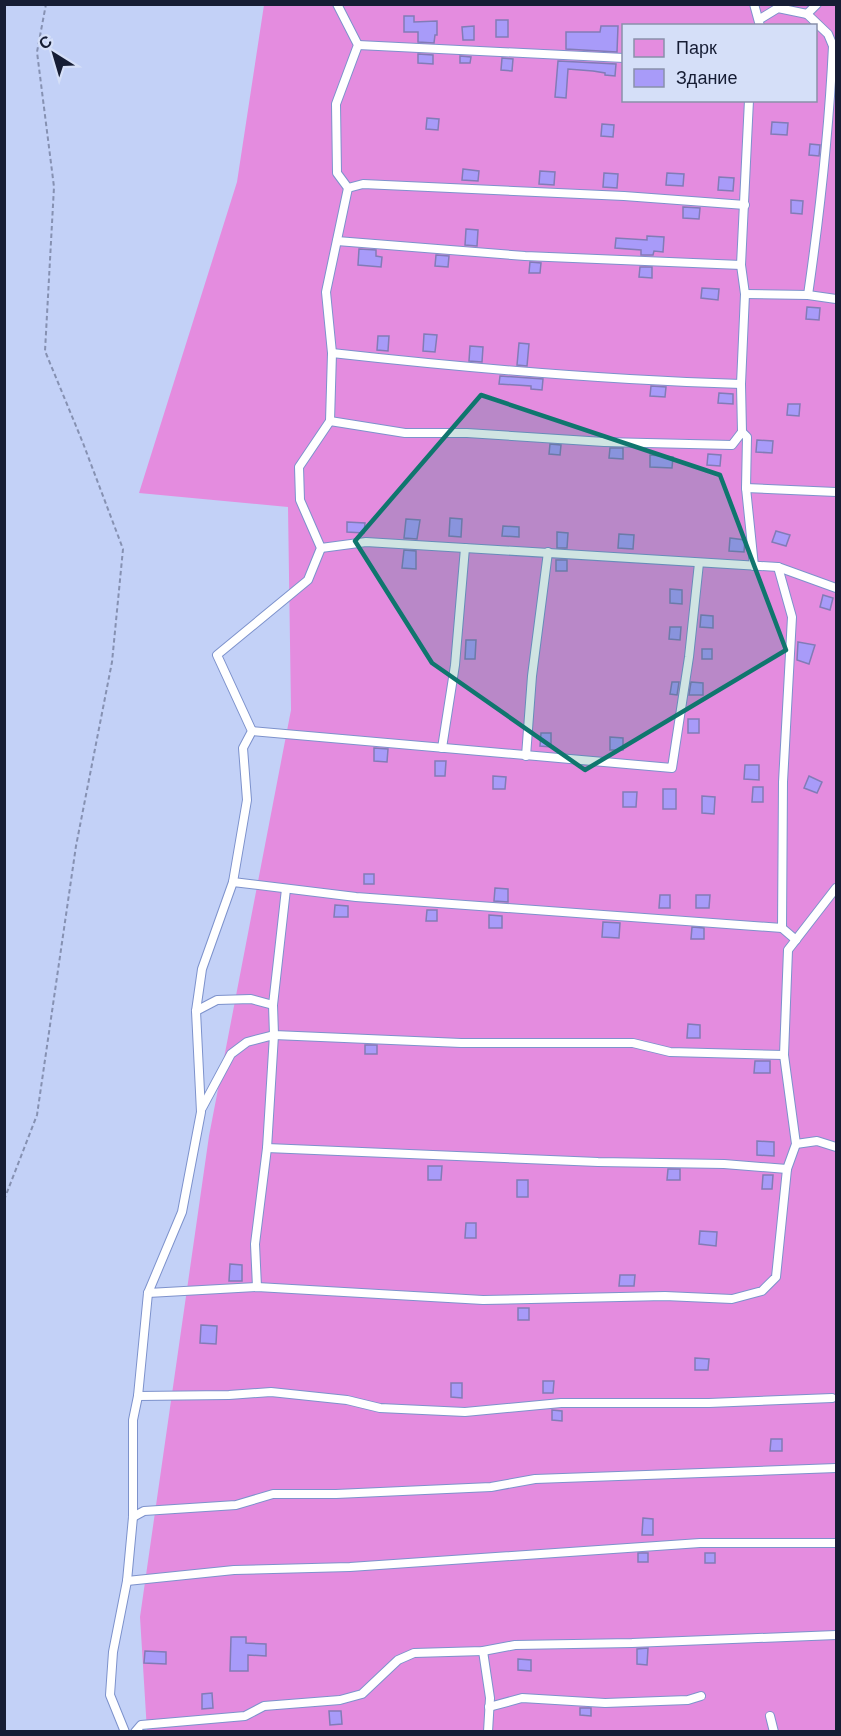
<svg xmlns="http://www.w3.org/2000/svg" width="841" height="1736" font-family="Barlow,sans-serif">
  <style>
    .green { fill: #e48cdf; fill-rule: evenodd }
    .building { fill: #a89bf9; stroke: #827bb7; stroke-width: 1.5 }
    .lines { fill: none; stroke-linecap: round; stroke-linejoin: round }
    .lane-casing { stroke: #7d92cc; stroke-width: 10 }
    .path { stroke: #8691b2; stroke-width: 2; stroke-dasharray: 4.5 3; stroke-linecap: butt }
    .lane { stroke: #fff; stroke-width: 8 }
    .marked { fill: #0f766e; fill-opacity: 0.2; stroke: #0f766e; stroke-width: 4.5; stroke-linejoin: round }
  </style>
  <rect width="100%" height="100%" fill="#c3d1f7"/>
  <path class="green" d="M264 5H836V1731H147L140 1617 209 1136 291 710 288 507 139 493 237 182ZM624 26H816V100H624Z"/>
  <g class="building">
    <path d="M404 16H414V22L437 21V35H435L434 43 418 42V32H404Z"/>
    <rect x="496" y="20" width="12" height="17"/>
    <path d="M474 26V40H463L462 27Z"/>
    <path d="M601 26H618L617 52 566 49V32H600Z"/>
    <path d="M418 54 433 55V64L418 63Z"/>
    <path d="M460 56 471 57 470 63H460Z"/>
    <path d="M502 58 513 59 512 71 501 70Z"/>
    <path d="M558 61 616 64 615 76 605 75V73L593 71 568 69 566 98 555 97Z"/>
    <path d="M427 118 439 119 438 130 426 129Z"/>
    <path d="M772 122 788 123 787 135 771 134Z"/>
    <path d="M602 124 614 125 613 137 601 136Z"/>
    <path d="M810 144 820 145 819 156 809 155Z"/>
    <path d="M463 169 479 171 478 181 462 180Z"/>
    <path d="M540 171 555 172 554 185 539 184Z"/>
    <path d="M604 173 618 174 617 188 603 187Z"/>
    <path d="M667 173 684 174 683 186 666 185Z"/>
    <path d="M719 177 734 178 733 191 718 190Z"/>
    <path d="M791 200 803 201 802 214 791 213Z"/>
    <path d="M683 207 700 208 699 219 683 218Z"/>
    <path d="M466 229 478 230 477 246 465 245Z"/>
    <path d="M647 236 664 237 663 252 654 251 653 255H641V250L615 248 616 238 647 240Z"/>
    <path d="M359 249 376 250V256L382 257 381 267 358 265Z"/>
    <path d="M436 255 449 256 448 267 435 266Z"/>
    <path d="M530 262 541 263 540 273H529Z"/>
    <path d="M640 267H652V278L639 277Z"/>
    <path d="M702 288 719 289 718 300 701 298Z"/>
    <path d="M807 307 820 308 819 320 806 319Z"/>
    <path d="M424 334 437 335 435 352 423 351Z"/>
    <path d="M378 336H389L388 351 377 350Z"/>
    <path d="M519 343 529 344 527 366 517 365Z"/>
    <path d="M470 346 483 347 482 362 469 361Z"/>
    <path d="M500 376 543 379 542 390 531 389V386L499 384Z"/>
    <path d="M651 386 666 387 665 397 650 396Z"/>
    <path d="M719 393 733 394V404L718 403Z"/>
    <path d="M788 404H800L799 416 787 415Z"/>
    <path d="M757 440 773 441 772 453 756 452Z"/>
    <path d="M550 444 561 445 560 455 549 454Z"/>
    <path d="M610 448H623V459L609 458Z"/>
    <path d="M708 454 721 455 720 466 707 465Z"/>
    <path d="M650 455 673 457 672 468 650 467Z"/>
    <path d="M450 518 462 519 461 537 449 536Z"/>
    <path d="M406 519 420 520 417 539 404 538Z"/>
    <path d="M347 522 365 523 364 533 347 532Z"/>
    <path d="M503 526 519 527V537L502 536Z"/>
    <path d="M776 531 790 535 786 546 772 542Z"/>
    <path d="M557 532 568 533 567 548H557Z"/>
    <path d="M619 534 634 535 633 549 618 548Z"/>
    <path d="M730 538 745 540 744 552 729 551Z"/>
    <path d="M404 550 416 551V569L402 568Z"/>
    <rect x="556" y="560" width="11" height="11"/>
    <path d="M670 589 682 590V604L670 603Z"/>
    <path d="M823 595 833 598 830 610 820 607Z"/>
    <path d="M701 615 713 616V628L700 627Z"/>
    <path d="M670 627H681L680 640 669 639Z"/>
    <path d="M466 640H476L475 659H465Z"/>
    <path d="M798 642 815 645 809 664 797 660Z"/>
    <rect x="702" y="649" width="10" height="10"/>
    <path d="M672 682H679L677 695 670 694Z"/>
    <path d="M691 682 703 683V695H689Z"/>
    <rect x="688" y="719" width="11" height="14"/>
    <path d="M541 733H551V747L540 746Z"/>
    <path d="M610 737 623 738V750H610Z"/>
    <path d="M374 748 388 749 387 762 374 761Z"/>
    <path d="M435 761H446L445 776H435Z"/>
    <path d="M745 765H759V780L744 779Z"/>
    <path d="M493 776 506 777 505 789H493Z"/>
    <path d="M809 776 822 782 817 793 804 788Z"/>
    <path d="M753 787H763V802H752Z"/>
    <rect x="663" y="789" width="13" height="20"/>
    <path d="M623 792H637L636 807H623Z"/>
    <path d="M702 796 715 797 714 814 702 813Z"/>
    <rect x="364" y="874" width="10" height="10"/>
    <path d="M495 888 508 889V902L494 901Z"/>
    <path d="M660 895H670V908H659Z"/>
    <path d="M696 895H710L709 908H696Z"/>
    <path d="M335 905 348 906V917H334Z"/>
    <path d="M427 910H437V921H426Z"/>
    <path d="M489 915 502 916V928H489Z"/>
    <path d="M603 922 620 923 619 938 602 937Z"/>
    <path d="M692 927 704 928V939H691Z"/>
    <path d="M688 1024 700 1025V1038H687Z"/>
    <rect x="365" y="1045" width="12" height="9"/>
    <path d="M755 1061H770V1073H754Z"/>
    <path d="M757 1141 774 1142V1156L757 1155Z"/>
    <path d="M428 1166H442L441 1180H428Z"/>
    <path d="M668 1169H680V1180H667Z"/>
    <path d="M763 1175H773L772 1189H762Z"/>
    <rect x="517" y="1180" width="11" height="17"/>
    <path d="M466 1223H476V1238H465Z"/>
    <path d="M700 1231 717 1232 716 1246 699 1244Z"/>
    <path d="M230 1264 242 1265V1281H229Z"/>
    <path d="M620 1275H635L634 1286H619Z"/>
    <rect x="518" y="1308" width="11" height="12"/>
    <path d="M201 1325 217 1326 216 1344 200 1343Z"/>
    <path d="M695 1358 709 1359 708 1370H695Z"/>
    <path d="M543 1381H554L553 1393H543Z"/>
    <path d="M451 1383H462V1398L451 1397Z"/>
    <path d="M552 1410 562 1411V1421L552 1420Z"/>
    <path d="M771 1439H782V1451H770Z"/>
    <path d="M643 1518 653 1519V1535H642Z"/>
    <rect x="638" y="1553" width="10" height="9"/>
    <rect x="705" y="1553" width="10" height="10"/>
    <path d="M231 1637H246V1643L266 1644V1656L248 1655V1671H230Z"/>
    <path d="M648 1648 647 1665 637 1664V1649Z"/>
    <path d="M145 1651 166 1652V1664L144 1663Z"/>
    <path d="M518 1659 531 1660V1671L518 1670Z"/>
    <path d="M212 1693 213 1708 202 1709V1694Z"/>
    <path d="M580 1708H591V1716L580 1715Z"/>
    <path d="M329 1711H341L342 1724 330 1725Z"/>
  </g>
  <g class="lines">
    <defs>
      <g id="lane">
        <path d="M337 4 358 45 336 104 337 173 348 188 326 292 332 353 330 421 299 467 300 500 321 548 308 580 217 655 252 731 243 748 247 800 233 882 202 969 196 1011 201 1112 182 1212 148 1293 257 1287 483 1300 665 1296 732 1299 762 1291 776 1277 787 1169 796 1144 784 1055 788 950 836 888"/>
        <path d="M754 4 760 26"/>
        <path d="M807 14 828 34 833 46C829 130 820 212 808 295"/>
        <path d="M760 19 778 8 807 14 817 4"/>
        <path d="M358 45 624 58"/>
        <path d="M348 188 363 184 624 196 745 205"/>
        <path d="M337 241 525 256 741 265"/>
        <path d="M745 294 808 295 836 299"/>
        <path d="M332 353C467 368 605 380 741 384"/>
        <path d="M330 421 405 433H467L604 442 732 445 742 432 741 384 745 294 741 265 749 100"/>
        <path d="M742 432 747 437 746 488 754 566"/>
        <path d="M746 488 836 492"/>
        <path d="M321 548 366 542 778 567 836 588"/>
        <path d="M252 731 672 768 689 657 699 563"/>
        <path d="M442 748 455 665 465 548"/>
        <path d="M526 756 532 676 548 552"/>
        <path d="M233 882 356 897 782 928 783 782 792 617 778 567"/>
        <path d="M286 889 273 1005 274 1035 461 1043H633L670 1052 784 1055"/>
        <path d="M782 928 796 940"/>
        <path d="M196 1011 217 1000 251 999 273 1005"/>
        <path d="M202 1108 231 1054 247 1042 274 1035 267 1148 255 1244 257 1287"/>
        <path d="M796 1144 817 1141 836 1147"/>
        <path d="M267 1148 598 1162 724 1164 787 1169"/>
        <path d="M138 1396 229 1395 271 1392 347 1400 380 1408 465 1412 561 1403H709L832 1398"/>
        <path d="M133 1517 144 1511 236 1505 273 1494H336L491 1487 535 1479 836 1468"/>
        <path d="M127 1581 234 1570 350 1567 700 1543H836"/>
        <path d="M483 1651 490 1698 488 1732"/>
        <path d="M489 1707 522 1698 605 1703 688 1700 701 1696"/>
        <path d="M770 1716 774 1732"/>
        <path d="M125 1732 110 1695 113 1652 127 1581 133 1517V1420L138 1396 148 1293"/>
        <path d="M135 1732 141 1725 245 1716 264 1706 340 1700 362 1694 398 1660 414 1653 483 1651 515 1645 632 1643 836 1635"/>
      </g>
    </defs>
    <use href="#lane" class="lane-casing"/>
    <path class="path" d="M4 1200 37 1115 76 846 112 662 123 549 83 443 45 351 54 187 37 52 46 4"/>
    <use href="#lane" class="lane"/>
  </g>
  <path class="marked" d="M481 395 720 475 786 650 585 770 432 663 355 541Z"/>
  <rect width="841" height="1736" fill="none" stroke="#161d34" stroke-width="12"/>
  <rect x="622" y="24" width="195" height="78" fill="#d5dff8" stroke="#8991aa" stroke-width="1.5"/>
  <rect x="634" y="39" width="30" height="18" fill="#e48cdf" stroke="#8991aa" stroke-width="1.5"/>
  <text x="676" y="54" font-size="18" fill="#161d34">Парк</text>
  <rect x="634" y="69" width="30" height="18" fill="#a89bf9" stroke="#8991aa" stroke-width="1.5"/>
  <text x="676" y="84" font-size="18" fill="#161d34">Здание</text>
  <g transform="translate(54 54) rotate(323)" stroke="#d5dff8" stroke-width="4.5" paint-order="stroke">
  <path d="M0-4.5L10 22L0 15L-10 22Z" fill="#161d34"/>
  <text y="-9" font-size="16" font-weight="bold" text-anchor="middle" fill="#161d34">С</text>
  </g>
</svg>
